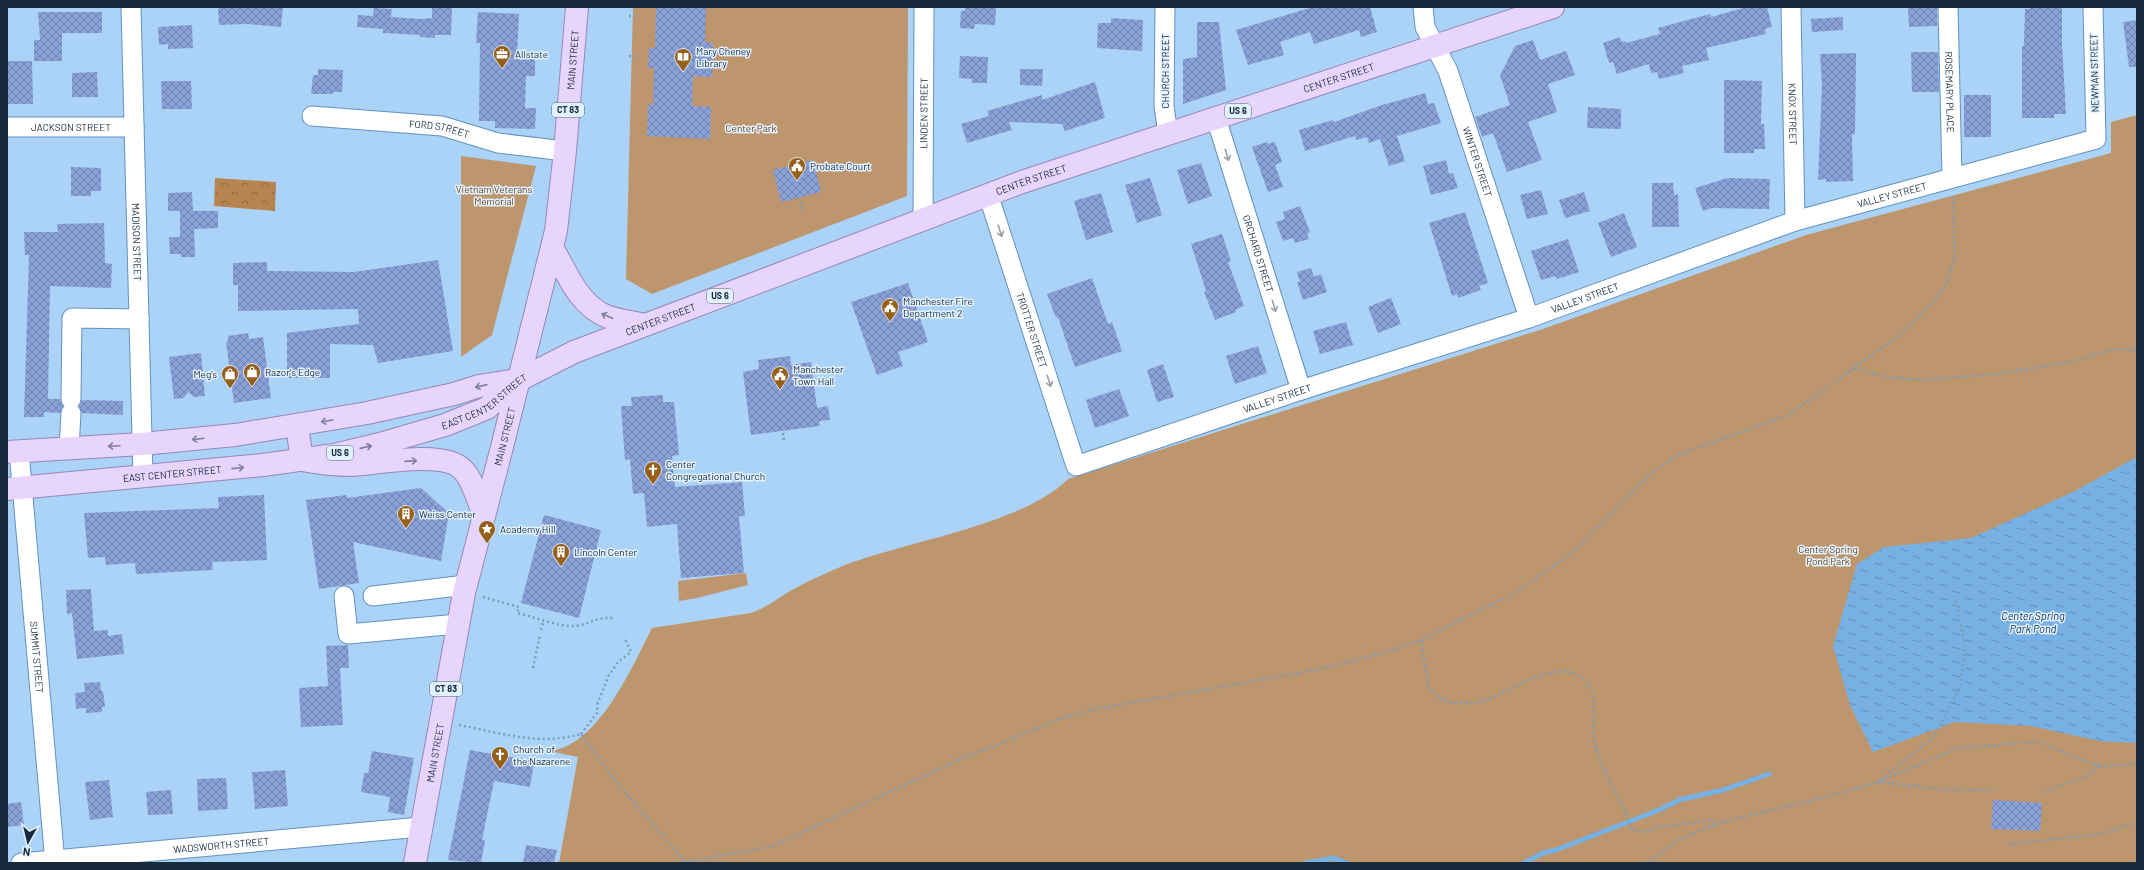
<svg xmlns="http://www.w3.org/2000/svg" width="2144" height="870" font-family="Barlow,sans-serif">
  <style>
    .forest { fill: url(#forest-crowns) }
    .park { fill: #be966d }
    .water { fill: url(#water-ripples) }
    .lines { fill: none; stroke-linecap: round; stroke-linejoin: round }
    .stream { stroke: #77b0e2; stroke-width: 5 }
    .building { fill: url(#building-cross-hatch) }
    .minor-casing { stroke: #6192bd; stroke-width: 21 }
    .major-casing { stroke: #9587b8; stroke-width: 24 }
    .path { stroke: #7b9cbb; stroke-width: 2.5; stroke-dasharray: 2 3; stroke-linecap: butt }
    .minor { stroke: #fff; stroke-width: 19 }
    .major { stroke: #e8d5fd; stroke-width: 22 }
    .oneway { stroke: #97a0a8 }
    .oneway2 { stroke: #80809d }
    .labels { text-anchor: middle; stroke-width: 3; stroke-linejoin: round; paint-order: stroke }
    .shield { fill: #e2f1ff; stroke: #546677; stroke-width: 1 }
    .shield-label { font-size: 9px; font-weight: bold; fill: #172b3d }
    .poi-label { font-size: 10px; fill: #172b3d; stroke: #e2f1ff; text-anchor: start }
    .street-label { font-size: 10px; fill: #172b3d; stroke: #e2f1ff }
    .park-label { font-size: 10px; fill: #69451c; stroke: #e2f1ff }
    .water-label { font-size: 11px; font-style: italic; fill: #0a3657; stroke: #e2f1ff }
  </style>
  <defs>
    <pattern id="forest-crowns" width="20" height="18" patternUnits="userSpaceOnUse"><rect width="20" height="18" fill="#b7844f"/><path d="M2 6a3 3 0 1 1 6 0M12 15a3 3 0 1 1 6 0" fill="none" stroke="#946c43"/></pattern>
    <pattern id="water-ripples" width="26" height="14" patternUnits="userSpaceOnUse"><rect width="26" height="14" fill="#77b0e2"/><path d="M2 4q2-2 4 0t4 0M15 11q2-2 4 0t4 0" fill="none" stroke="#618fb8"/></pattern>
    <pattern id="building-cross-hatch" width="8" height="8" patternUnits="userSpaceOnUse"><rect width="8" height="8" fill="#8aa1d7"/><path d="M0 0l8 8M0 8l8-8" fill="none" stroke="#7083b0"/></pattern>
  </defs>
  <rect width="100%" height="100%" fill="#abd3f8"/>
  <path class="forest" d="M215 178 276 182 275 211 214 206Z"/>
  <g class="park">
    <path d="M633 7H908L907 196 652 294 626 279Z"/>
    <path d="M2137 115V863H559L578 757 549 751C598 747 632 667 652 628L751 613C766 608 777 599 790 591 808 581 826 573 845 565 907 541 1022 525 1068 479L1543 329 1806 235 2111 153V122Z"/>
    <path d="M461 156 536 166 492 335 461 357Z"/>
    <path d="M746 573 748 585 697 598 679 601 678 581Z"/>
  </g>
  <path class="water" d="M2137 457V743L2100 741 2031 726 1955 722 1873 752 1850 705 1833 646 1857 564 1884 547 1971 538 2073 492Z"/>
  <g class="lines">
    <g class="stream">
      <path d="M1306 863 1334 858 1346 863"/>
      <path d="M1524 863 1543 853 1556 850 1659 810 1679 800 1723 790 1769 774"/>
    </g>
  </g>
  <g class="building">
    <path d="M218 7H283L281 27 247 24 219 25Z"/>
    <path d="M432 7H452L451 35H435V38L420 37V35L383 33V29L357 27 358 15 373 16 374 8 392 9 391 17 420 19 432 18Z"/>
    <path d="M656 7H706L705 42 713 43 712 77 693 76 692 106 711 107 710 139 647 136 648 104 653 105 654 68H648L649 48H655Z"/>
    <path d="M965 7 996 8 995 25 975 24 974 29 960 28 961 11H965Z"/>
    <path d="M1313 7H1370L1377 32 1361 37 1359 30 1314 44 1310 32 1280 42 1284 55 1248 65 1236 30Z"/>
    <path d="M1747 7H1767L1772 27 1765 29 1766 34 1706 48 1709 60 1682 66 1684 73 1659 79 1657 72 1651 73 1649 64 1617 74 1613 62 1609 63 1603 43 1620 37 1622 42 1625 41 1626 43 1660 34 1658 28 1710 14 1711 17Z"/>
    <path d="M1908 7H1937V26L1909 27Z"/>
    <path d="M2030 7H2062V44L2066 114H2054V118H2022V46H2024L2025 9H2030Z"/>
    <path d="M38 12H102V33H62V61H34V40H40Z"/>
    <path d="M478 12 519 14 517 55H535V76H526L525 108H536L535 129 495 128V121H479L480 43H476Z"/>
    <path d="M1843 17V30L1812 32 1811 19Z"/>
    <path d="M1111 18 1143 20 1142 51 1097 48 1098 23H1111Z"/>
    <path d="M2137 20V67H2129L2123 22Z"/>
    <path d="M1197 22H1219L1226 90 1183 104V59L1197 57Z"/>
    <path d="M192 25 193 48 168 49V44L159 45 158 27Z"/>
    <path d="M1533 40 1540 60 1566 51 1575 75 1548 84 1557 112 1528 122 1542 160 1507 172 1493 133 1482 137 1475 117 1510 105 1500 75 1515 46Z"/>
    <path d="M1911 52H1938L1939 92H1912Z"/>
    <path d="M1856 53 1855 134H1852L1853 181 1826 182V179L1818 180 1822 85 1820 54Z"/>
    <path d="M960 56 988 57 987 83H972V79L959 78Z"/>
    <path d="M7 61H32L33 104H7Z"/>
    <path d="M318 69 343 70 342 92H333V94H311L313 75H318Z"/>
    <path d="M1020 69H1043L1042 86 1020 85Z"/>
    <path d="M97 72 98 97H72V73Z"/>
    <path d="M1724 80 1762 81 1761 124H1764L1765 149H1754V153H1724Z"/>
    <path d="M161 81H191L192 109H162Z"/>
    <path d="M1095 82 1105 118 1065 131 1062 124 1009 122 1012 130 967 143 961 124 989 116 987 111 1042 95V100Z"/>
    <path d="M1425 93 1428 104 1434 103 1441 123 1397 136 1405 161 1389 166 1380 139 1369 143 1367 137 1356 140 1355 136 1305 151 1299 130 1333 120 1334 122 1379 106Z"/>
    <rect x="1964" y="95" width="27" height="42"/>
    <path d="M1588 107 1621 109V129L1587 128Z"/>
    <path d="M1267 142 1268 144 1275 142 1282 162 1275 165 1283 187 1268 192 1252 147Z"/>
    <path d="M813 160 821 192 781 202 773 170Z"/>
    <path d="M1446 160 1449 174 1453 173 1458 188 1431 195 1423 166Z"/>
    <path d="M1201 163 1212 196 1188 204 1177 170Z"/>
    <path d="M71 167 101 168V191H91V196H71Z"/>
    <path d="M1150 178 1162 215 1137 223 1125 185Z"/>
    <path d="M1728 178 1770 179 1769 209 1712 208 1703 211 1695 188Z"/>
    <path d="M1652 183H1673L1674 196 1678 194 1679 227H1652Z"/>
    <path d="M1541 190 1548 214 1527 219 1520 195Z"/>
    <path d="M192 192 193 211H218V228L194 229 195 257H181V254H170L169 237H180V211H168V193Z"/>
    <path d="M1584 192 1590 211 1565 218 1559 200Z"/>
    <path d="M1101 193 1113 232 1086 240 1074 201Z"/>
    <path d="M1300 206 1310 232 1307 234 1309 239 1295 243 1293 238 1283 241 1276 222 1285 219 1283 212Z"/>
    <path d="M1465 212 1488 283 1479 286 1481 290 1458 298 1457 294 1452 296 1429 223Z"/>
    <path d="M1624 213 1637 247 1611 257 1598 223Z"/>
    <path d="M104 223 105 263 112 264 111 288 50 286 48 399H60L63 406 60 413 44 412V417H24L29 255H25L24 232H58L57 224Z"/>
    <path d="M1222 234 1231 261 1228 262 1244 306 1235 310 1236 312 1215 320 1204 292 1206 291 1191 244Z"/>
    <path d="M1568 239 1579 272 1557 279 1556 276 1541 280 1531 251Z"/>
    <path d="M438 260 453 351 378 363 373 345 330 344V378H287V333L359 324 358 309 238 311V285H233V263L267 262V271L354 272Z"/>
    <path d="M1311 268 1314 277 1321 274 1327 292 1303 300 1297 282H1300L1297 272Z"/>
    <path d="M1092 278 1108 324 1112 322 1122 351 1075 367 1058 317 1056 318 1047 294Z"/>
    <path d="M908 283 928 342 898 352 903 366 877 375 851 302Z"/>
    <path d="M1391 298 1401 324 1378 333 1368 307Z"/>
    <path d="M1346 322 1353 345 1320 354 1313 331Z"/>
    <path d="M248 333 249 339 263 337 271 398 234 403 226 342 228 341V336Z"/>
    <path d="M1258 346 1267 373 1235 384 1226 356Z"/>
    <path d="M201 353 205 396 194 397 188 392 184 398 174 399 169 357Z"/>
    <path d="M790 356 791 365 811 362 817 408 828 406 830 420 819 421 820 426 751 435 743 372 759 369 758 360Z"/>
    <path d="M1163 364 1174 397 1157 402 1147 370Z"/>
    <path d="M1119 389 1129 416 1095 428 1086 400Z"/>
    <path d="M663 395V402H674L679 455 672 456 675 487 742 482 745 516H739L744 573 681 578 677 524 647 527 644 493 633 494 630 459 625 460 621 406H632L631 397Z"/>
    <path d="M82 400 123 401V415L82 413 79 406Z"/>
    <path d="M421 488 449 513 441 561 353 542 359 583 319 589 306 500 347 495V498Z"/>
    <path d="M264 495 267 560 212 562 213 570 136 574 135 563 106 565 105 557 88 558 84 513 219 508 218 497Z"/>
    <path d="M544 515 601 530 579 618 521 603Z"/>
    <path d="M91 589 94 631 108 630V636L122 634 124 654 77 659 72 613 67 614 66 590Z"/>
    <path d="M348 645 349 668H340L343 725 301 727 299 688 328 686 326 646Z"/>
    <path d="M100 682 101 691H103L105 707H102V712L86 713V708L76 709 75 693 85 692 84 683Z"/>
    <path d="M470 750 534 761 530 787 494 781 482 840H485L481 863 448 860Z"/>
    <path d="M372 751 414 758 404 815 388 812 390 797 361 792 364 773H368Z"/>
    <path d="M285 770 288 806 255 809 252 772Z"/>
    <path d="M226 778 228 809 198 811 197 779Z"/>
    <path d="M109 780 113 817 90 820 85 782Z"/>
    <path d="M171 790 173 814 148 815 146 792Z"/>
    <path d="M1993 800 2042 803 2040 831 1991 829Z"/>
    <path d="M21 802 24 825 7 827V804Z"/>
    <path d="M526 845 557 850 554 863H523Z"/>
  </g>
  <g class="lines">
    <defs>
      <g id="minor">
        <path id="s1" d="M131 7 143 477"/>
        <path d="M1165 7 1164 106 1168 134"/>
        <path id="s2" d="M1423 7 1425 27 1448 71 1529 318"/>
        <path id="s3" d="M1791 7 1795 221"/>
        <path id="s4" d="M1948 7 1952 177"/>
        <path id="s5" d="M312 116 442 126 498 143 565 151"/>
        <path id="s6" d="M1216 118 1301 390"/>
        <path id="s7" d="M7 127H134"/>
        <path id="s8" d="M988 194 1076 466 1301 390 1529 318 1795 221 2096 139 2093 7"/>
        <path id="s9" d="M923 218 924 7"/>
        <path d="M71 399 72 318 139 319"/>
        <path d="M69 449 71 413"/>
        <path id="s10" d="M19 451 55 863"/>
        <path d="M344 596 348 634 458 624"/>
        <path d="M373 596 466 585"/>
        <path id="s11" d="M21 863 421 827"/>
      </g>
      <g id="major">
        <path d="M552 247C567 273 578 305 608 317 620 321 633 322 644 325"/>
        <path d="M297 426 302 460C318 463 334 465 351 465 376 464 443 450 462 469 473 479 478 501 484 516"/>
        <path d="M7 452 142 444 235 435 367 413 454 394 479 386 518 380"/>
        <path id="s12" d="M7 489 263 465 334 455 380 444 445 425 480 411 487 408 519 380 574 352 1022 182 1553 7"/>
        <path id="s13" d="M415 863 464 593 502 447 556 231 565 151 577 7"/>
      </g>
    </defs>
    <use href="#minor" class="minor-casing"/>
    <use href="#major" class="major-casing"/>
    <g class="path">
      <path d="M629 16H638"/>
      <path d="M629 56 636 57"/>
      <path d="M799 197 803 212"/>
      <path d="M1853 368 1881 376 1922 380 2006 373 2079 360 2095 354 2119 349 2137 350"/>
      <path d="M783 433 784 442"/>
      <path d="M483 597 519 607 517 613C535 617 558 627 576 626 590 624 595 617 613 618"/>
      <path d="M541 630 543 623"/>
      <path d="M1421 640 1429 689C1435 694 1442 701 1449 702 1460 704 1476 704 1486 700 1514 691 1566 649 1589 687 1598 702 1592 719 1593 735 1596 762 1623 802 1632 830L1643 832 1661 827 1712 820 1718 823"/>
      <path d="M533 668 540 635"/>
      <path d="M459 725C501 733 539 746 581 734L621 788 685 861"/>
      <path d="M581 734 597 713V705L609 675 618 662 631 652 624 637"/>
      <path d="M1881 779 1933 738 1960 687 1965 646 1955 599"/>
      <path d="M1878 782 1947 790H1993"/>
      <path d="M2043 792 2088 776 2099 766"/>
      <path d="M2008 844 2103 834 2127 825 2137 824"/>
      <path d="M679 863 773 846 965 757 1002 743 1053 721 1091 710 1321 669 1380 654 1421 640 1518 591 1574 551 1651 473 1682 453 1789 415 1895 338 1919 317 1939 295 1947 282 1955 257 1953 195"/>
      <path d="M1647 863 1680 839 1719 823 1845 792 1878 782 1958 748 2037 742 2099 766 2137 764"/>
    </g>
    <use href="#minor" class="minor"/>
    <use href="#major" class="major"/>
  </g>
  <defs><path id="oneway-shaft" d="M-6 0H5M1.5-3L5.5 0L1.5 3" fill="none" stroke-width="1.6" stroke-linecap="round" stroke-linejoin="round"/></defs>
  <g class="oneway">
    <use href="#oneway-shaft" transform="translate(1227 155) rotate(73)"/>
    <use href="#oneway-shaft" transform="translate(1000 231) rotate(72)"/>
    <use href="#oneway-shaft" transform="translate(1274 306) rotate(73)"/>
    <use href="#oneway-shaft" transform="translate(1049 381) rotate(72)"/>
  </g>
  <g class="oneway2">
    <use href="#oneway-shaft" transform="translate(607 316) rotate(-157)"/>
    <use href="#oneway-shaft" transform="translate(481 386) rotate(167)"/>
    <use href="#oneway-shaft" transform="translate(327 421) rotate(171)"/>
    <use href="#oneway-shaft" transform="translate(198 439) rotate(173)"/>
    <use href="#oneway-shaft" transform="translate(114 446) rotate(177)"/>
    <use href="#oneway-shaft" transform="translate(366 447) rotate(-13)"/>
    <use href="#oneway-shaft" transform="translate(411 461) rotate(-4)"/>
    <use href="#oneway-shaft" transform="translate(238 468) rotate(-6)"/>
  </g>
  <defs>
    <symbol id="office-pin" viewBox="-11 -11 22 30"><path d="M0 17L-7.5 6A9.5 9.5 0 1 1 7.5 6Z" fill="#97601a" stroke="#e2f1ff"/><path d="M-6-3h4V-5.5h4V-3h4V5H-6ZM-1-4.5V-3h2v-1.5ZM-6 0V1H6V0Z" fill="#fff"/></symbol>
    <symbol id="library-pin" viewBox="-11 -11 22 30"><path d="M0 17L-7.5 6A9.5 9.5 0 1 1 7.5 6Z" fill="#97601a" stroke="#e2f1ff"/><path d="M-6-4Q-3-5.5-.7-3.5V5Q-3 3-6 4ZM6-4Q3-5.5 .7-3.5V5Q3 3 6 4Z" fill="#fff"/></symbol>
    <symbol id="civic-pin" viewBox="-11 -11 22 30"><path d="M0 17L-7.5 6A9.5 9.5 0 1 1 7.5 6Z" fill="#97601a" stroke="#e2f1ff"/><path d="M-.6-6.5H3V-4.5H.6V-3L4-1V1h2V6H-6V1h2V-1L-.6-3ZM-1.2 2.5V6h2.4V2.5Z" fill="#fff"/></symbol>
    <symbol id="shop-pin" viewBox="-11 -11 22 30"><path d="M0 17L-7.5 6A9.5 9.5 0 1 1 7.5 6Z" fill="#97601a" stroke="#e2f1ff"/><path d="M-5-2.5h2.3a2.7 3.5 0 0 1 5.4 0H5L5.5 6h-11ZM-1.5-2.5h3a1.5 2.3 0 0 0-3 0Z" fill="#fff"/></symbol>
    <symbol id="church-pin" viewBox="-11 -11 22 30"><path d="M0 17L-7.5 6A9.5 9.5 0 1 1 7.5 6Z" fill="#97601a" stroke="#e2f1ff"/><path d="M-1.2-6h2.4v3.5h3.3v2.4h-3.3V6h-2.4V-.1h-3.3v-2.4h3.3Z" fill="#fff"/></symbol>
    <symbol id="building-pin" viewBox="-11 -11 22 30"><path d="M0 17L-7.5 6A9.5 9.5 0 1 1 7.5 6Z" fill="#97601a" stroke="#e2f1ff"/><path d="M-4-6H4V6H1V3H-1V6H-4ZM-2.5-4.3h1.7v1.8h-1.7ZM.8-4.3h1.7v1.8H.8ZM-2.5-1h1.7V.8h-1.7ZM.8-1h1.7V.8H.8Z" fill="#fff"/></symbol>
    <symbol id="sight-pin" viewBox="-11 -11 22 30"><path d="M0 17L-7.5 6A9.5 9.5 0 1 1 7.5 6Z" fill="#97601a" stroke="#e2f1ff"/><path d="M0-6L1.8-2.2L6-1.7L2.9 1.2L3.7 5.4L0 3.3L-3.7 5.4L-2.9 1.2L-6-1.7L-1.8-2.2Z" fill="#fff"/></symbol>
  </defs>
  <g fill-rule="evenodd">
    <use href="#office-pin" x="492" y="44" width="20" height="27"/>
    <use href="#library-pin" x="673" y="47" width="20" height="27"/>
    <use href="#civic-pin" x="787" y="156" width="20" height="27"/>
    <use href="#civic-pin" x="880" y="297" width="20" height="27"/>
    <use href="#shop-pin" x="242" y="362" width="20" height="27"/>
    <use href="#shop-pin" x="220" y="364" width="20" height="27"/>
    <use href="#civic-pin" x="770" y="365" width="20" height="27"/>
    <use href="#church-pin" x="643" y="460" width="20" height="27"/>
    <use href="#building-pin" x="396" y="504" width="20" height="27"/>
    <use href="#sight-pin" x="477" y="519" width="20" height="27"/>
    <use href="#building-pin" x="551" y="542" width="20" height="27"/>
    <use href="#church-pin" x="490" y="745" width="20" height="27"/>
  </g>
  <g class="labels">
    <g class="shield">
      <rect x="552" y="103" width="32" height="14" rx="3"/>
      <rect x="1225" y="104" width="26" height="14" rx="3"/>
      <rect x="707" y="289" width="26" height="14" rx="3"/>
      <rect x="327" y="446" width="26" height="14" rx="3"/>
      <rect x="430" y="682" width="32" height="14" rx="3"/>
    </g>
    <g class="shield-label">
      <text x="568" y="113">CT 83</text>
      <text x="1238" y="114">US 6</text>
      <text x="720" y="299">US 6</text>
      <text x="340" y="456">US 6</text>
      <text x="446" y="692">CT 83</text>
    </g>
    <g class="poi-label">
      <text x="696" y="55">Mary Cheney<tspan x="696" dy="12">Library</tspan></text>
      <text x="515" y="58">Allstate</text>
      <text x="810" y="170">Probate Court</text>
      <text x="903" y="305">Manchester Fire<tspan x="903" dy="12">Department 2</tspan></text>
      <text x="793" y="373">Manchester<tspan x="793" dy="12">Town Hall</tspan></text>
      <text x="265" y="376">Razor's Edge</text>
      <text x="217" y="378" text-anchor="end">Meg's</text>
      <text x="666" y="468">Center<tspan x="666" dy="12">Congregational Church</tspan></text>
      <text x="419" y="518">Weiss Center</text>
      <text x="500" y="533">Academy Hill</text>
      <text x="574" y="556">Lincoln Center</text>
      <text x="513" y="753">Church of<tspan x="513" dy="12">the Nazarene</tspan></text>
    </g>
    <g class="street-label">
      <text dy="4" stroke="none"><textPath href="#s13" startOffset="820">MAIN STREET</textPath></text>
      <text transform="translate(1165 71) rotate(-90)" y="4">CHURCH STREET</text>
      <text transform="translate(2094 73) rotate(-91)" y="4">NEWMAN STREET</text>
      <text dy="4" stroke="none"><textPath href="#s12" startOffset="1406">CENTER STREET</textPath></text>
      <text dy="4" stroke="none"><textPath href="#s4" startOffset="85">ROSEMARY PLACE</textPath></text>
      <text dy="4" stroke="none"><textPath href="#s9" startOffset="105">LINDEN STREET</textPath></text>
      <text dy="4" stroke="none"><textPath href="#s3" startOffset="107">KNOX STREET</textPath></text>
      <text dy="4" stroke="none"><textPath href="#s7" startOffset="64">JACKSON STREET</textPath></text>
      <text dy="4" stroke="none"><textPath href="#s5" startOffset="128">FORD STREET</textPath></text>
      <text dy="4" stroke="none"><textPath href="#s2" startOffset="165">WINTER STREET</textPath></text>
      <text dy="4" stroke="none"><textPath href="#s12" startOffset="1082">CENTER STREET</textPath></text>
      <text dy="4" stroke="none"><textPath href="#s8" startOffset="1146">VALLEY STREET</textPath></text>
      <text dy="4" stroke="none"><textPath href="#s1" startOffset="235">MADISON STREET</textPath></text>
      <text dy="4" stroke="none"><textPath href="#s6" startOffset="142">ORCHARD STREET</textPath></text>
      <text dy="4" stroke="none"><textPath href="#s8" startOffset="822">VALLEY STREET</textPath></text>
      <text dy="4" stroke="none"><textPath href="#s12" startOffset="686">CENTER STREET</textPath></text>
      <text dy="4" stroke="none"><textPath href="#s8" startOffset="143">TROTTER STREET</textPath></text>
      <text dy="4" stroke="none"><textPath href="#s8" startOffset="498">VALLEY STREET</textPath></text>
      <text dy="4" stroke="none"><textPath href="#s12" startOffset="490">EAST CENTER STREET</textPath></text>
      <text dy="4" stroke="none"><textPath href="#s13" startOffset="436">MAIN STREET</textPath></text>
      <text dy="4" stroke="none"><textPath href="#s12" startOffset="166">EAST CENTER STREET</textPath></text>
      <text dy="4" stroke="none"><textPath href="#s10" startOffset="207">SUMMIT STREET</textPath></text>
      <text dy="4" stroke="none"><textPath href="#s13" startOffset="112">MAIN STREET</textPath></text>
      <text dy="4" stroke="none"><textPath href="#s11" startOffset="201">WADSWORTH STREET</textPath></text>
    </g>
    <g class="park-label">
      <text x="751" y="132">Center Park</text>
      <text x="494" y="193">Vietnam Veterans<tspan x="494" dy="12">Memorial</tspan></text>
      <text x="1828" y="553">Center Spring<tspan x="1828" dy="12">Pond Park</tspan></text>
    </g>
    <g class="water-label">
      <text x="2033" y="620">Center Spring<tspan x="2033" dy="13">Park Pond</tspan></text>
    </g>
  </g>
  <rect width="2144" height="870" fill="none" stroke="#172b3d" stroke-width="16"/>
  <g transform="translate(28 842) rotate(188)" stroke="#e2f1ff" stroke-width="3" paint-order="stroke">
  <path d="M0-3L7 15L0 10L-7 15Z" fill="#172b3d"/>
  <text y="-6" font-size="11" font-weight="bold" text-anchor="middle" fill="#172b3d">N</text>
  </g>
</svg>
